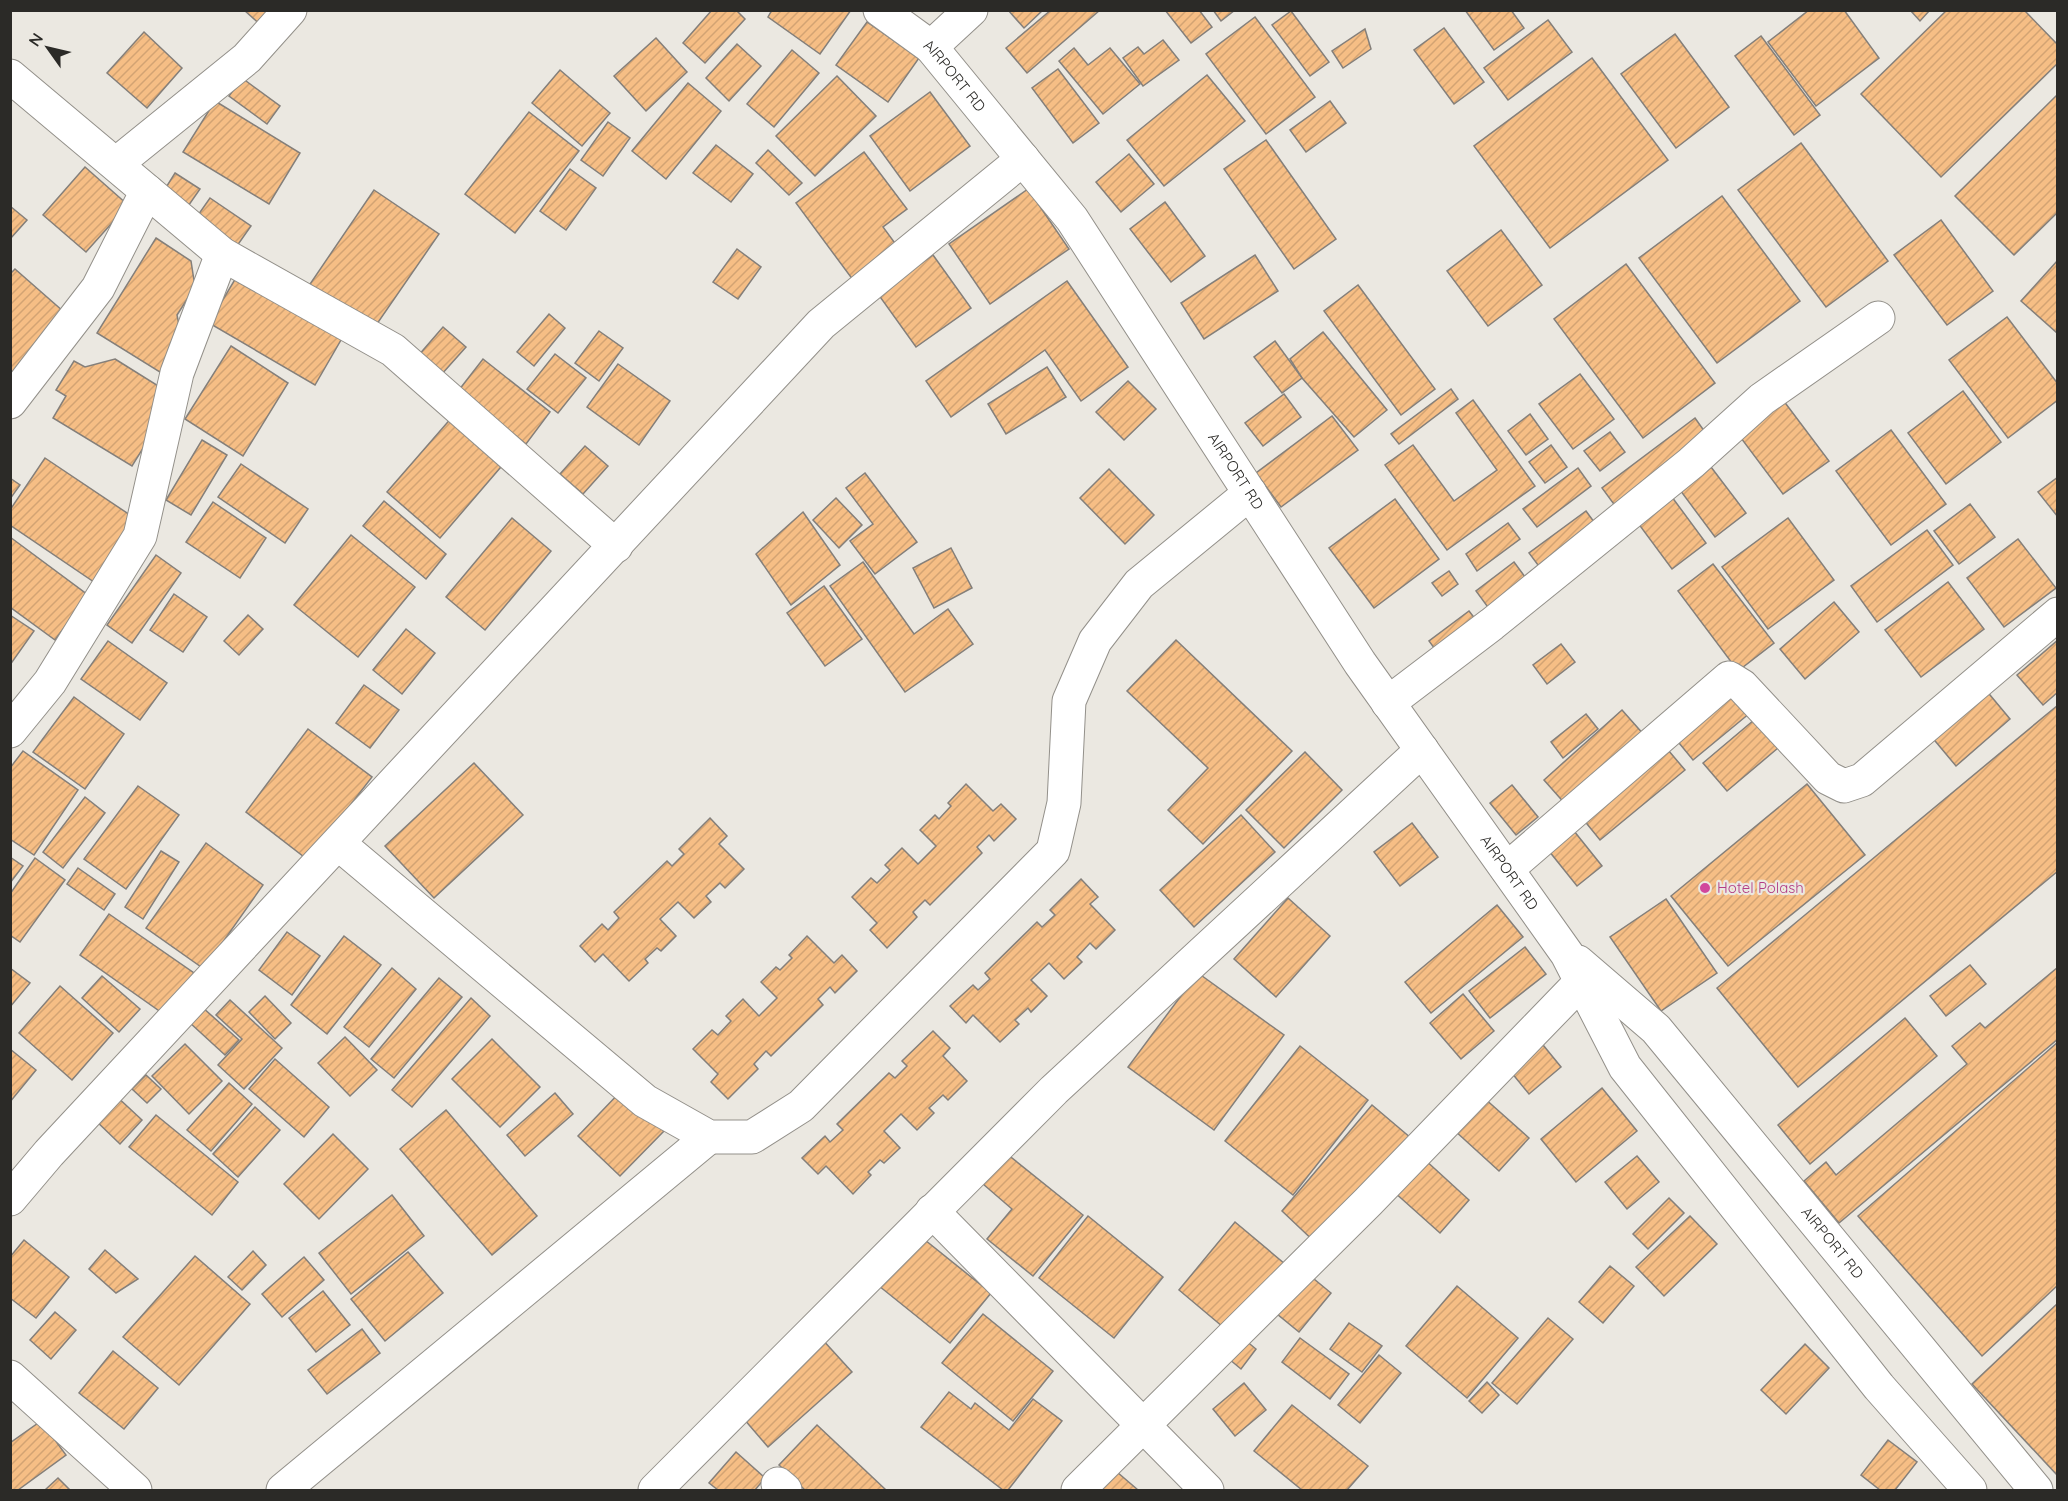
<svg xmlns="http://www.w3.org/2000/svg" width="2068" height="1501" font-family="Quicksand,sans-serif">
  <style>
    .building { fill: url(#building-hatch); stroke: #847f7a; stroke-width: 1.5 }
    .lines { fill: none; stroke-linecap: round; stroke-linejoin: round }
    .minor-casing { stroke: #93908a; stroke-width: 35 }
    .major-casing { stroke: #93908a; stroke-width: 35 }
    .minor { stroke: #fff; stroke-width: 33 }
    .major { stroke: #fff; stroke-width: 33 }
    .hotel-dot { fill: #d1479c; stroke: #ebe8e1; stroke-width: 2 }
    .labels { text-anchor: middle; stroke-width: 4.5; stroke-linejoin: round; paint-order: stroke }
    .street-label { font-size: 15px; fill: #2b2a27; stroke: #ebe8e1 }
    .hotel-label { font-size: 15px; fill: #b23c85; stroke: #ebe8e1; text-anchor: start }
  </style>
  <defs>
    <pattern id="building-hatch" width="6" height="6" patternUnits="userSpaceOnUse" patternTransform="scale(1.5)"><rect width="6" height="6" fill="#f6be85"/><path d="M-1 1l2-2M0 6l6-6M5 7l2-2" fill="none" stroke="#d3a373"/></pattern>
  </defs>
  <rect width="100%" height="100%" fill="#ebe8e1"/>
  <g class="building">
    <path d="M244 10H281L265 29Z"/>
    <path d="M712 10H736L745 19 705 63 683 43Z"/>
    <path d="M772 10H851L820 54 768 17Z"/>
    <path d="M1008 10H1043L1024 28Z"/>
    <path d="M1051 10H1100L1027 73 1006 48Z"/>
    <path d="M1165 10H1199L1212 27 1191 43Z"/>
    <path d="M1213 10H1235L1221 21Z"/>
    <path d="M1465 10H1511L1524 28 1494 50Z"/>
    <path d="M1809 10H1844L1879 58 1816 106 1768 42Z"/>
    <path d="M1910 10H1930L1920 21Z"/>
    <path d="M1947 10H2024L2058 45V63L1941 177 1861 94Z"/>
    <path d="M1291 11 1329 62 1310 76 1272 25Z"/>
    <path d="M1255 17 1315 97 1266 134 1206 54Z"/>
    <path d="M1548 20 1572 52 1508 100 1484 68Z"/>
    <path d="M867 22 919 58 888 102 836 65Z"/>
    <path d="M1444 28 1484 82 1454 104 1414 50Z"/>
    <path d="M1365 29 1371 49 1343 68 1332 51Z"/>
    <path d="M144 32 182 68 147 108 107 73Z"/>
    <path d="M1675 34 1729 107 1676 148 1621 74Z"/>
    <path d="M1761 36 1820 115 1794 135 1735 56Z"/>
    <path d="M656 38 687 72 646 111 614 76Z"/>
    <path d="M1163 40 1179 60 1143 86 1123 58 1138 47 1144 54Z"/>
    <path d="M737 44 761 66 729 101 706 78Z"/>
    <path d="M1074 48 1088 65 1110 48 1140 84 1103 114 1059 61Z"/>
    <path d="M792 50 819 73 774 127 747 104Z"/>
    <path d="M1592 58 1668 160 1550 248 1474 146Z"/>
    <path d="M1058 69 1099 123 1073 143 1032 88Z"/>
    <path d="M560 70 610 113 582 146 532 103Z"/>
    <path d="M1207 75 1245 121 1164 186 1127 140Z"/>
    <path d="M837 76 876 116 815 176 776 136Z"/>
    <path d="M242 78 280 106 267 124 229 96Z"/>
    <path d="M688 83 721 111 666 179 632 151Z"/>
    <path d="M930 92 970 146 910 191 870 136Z"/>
    <path d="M2058 94V212L2014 255 1955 196Z"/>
    <path d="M215 101 300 153 269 204 183 152Z"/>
    <path d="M1330 101 1346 123 1306 152 1290 130Z"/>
    <path d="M529 112 579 151 515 233 465 194Z"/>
    <path d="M608 122 630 138 603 176 581 160Z"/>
    <path d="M1266 140 1336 239 1294 269 1224 169Z"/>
    <path d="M1801 143 1888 261 1826 307 1738 190Z"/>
    <path d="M716 145 753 174 731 202 693 173Z"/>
    <path d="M768 150 802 183 789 195 756 163Z"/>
    <path d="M864 152 907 209 883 227 900 250 856 284 796 203Z"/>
    <path d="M1129 154 1154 184 1121 212 1096 182Z"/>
    <path d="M85 167 128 205 86 252 43 215Z"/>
    <path d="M570 169 596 188 566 230 540 211Z"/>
    <path d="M175 173 200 189 184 212 160 197Z"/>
    <path d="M1028 189 1069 249 990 304 949 244Z"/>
    <path d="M374 190 439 234 370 334 306 290Z"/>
    <path d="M1722 196 1800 301 1717 363 1639 258Z"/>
    <path d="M210 198 251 226 232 253 191 225Z"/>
    <path d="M1165 202 1205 256 1171 282 1130 229Z"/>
    <path d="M10 206 27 220 10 239Z"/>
    <path d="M1941 220 1993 291 1947 325 1894 255Z"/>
    <path d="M1501 230 1542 285 1488 326 1447 271Z"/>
    <path d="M156 238 191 261 195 287 177 315 181 335 163 374 97 333Z"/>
    <path d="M737 249 761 267 738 299 713 282Z"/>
    <path d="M933 255 971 308 916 347 878 294Z"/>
    <path d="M1255 255 1278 291 1204 339 1181 303Z"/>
    <path d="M2058 260V331L2056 332 2021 301Z"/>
    <path d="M1626 264 1715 383 1643 438 1554 319Z"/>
    <path d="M15 269 72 319 10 377V274Z"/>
    <path d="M240 271 345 333 315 385 209 323Z"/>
    <path d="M1067 281 1128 367 1081 401 1045 350 951 417 926 381Z"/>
    <path d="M1358 285 1435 389 1401 415 1324 311Z"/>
    <path d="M549 314 565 328 534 366 517 352Z"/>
    <path d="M2007 317 2058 384V400L2008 438 1949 360Z"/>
    <path d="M443 327 466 347 441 375 418 356Z"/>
    <path d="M599 331 623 348 599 381 575 363Z"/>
    <path d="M1323 332 1387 410 1354 437 1302 378 1290 359Z"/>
    <path d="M1275 341 1302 378 1282 393 1254 357Z"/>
    <path d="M231 346 288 383 243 456 185 419Z"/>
    <path d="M555 354 586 378 558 413 527 389Z"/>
    <path d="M115 359 168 392 155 429 132 466 53 418 66 396 56 390 74 361 85 367Z"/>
    <path d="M483 359 550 412 526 444 459 390Z"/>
    <path d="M618 364 670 401 639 445 587 407Z"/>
    <path d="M1047 367 1066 397 1006 434 988 404Z"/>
    <path d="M1580 374 1614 419 1573 449 1539 404Z"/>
    <path d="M1128 381 1156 409 1124 440 1096 412Z"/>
    <path d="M1451 389 1458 399 1399 444 1391 434Z"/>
    <path d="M1963 391 2001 442 1946 484 1908 433Z"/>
    <path d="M1284 394 1301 417 1263 446 1245 423Z"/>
    <path d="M1780 396 1829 461 1783 494 1735 430Z"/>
    <path d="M1473 400 1535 486 1447 550 1385 465 1413 445 1454 501 1497 470 1456 413Z"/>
    <path d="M1530 414 1548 439 1526 455 1508 431Z"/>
    <path d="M453 416 506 461 440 538 387 492Z"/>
    <path d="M1332 416 1358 450 1281 507 1256 473Z"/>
    <path d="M1695 418 1712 442 1619 511 1602 488Z"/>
    <path d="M1891 430 1946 504 1891 545 1836 471Z"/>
    <path d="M1610 432 1625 452 1600 471 1584 451Z"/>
    <path d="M202 440 227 455 191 515 166 500Z"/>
    <path d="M1551 445 1567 467 1545 483 1529 462Z"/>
    <path d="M585 446 608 466 583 494 560 474Z"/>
    <path d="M45 458 136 519 94 582 10 525V510Z"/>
    <path d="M241 464 308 509 285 543 218 497Z"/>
    <path d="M1711 467 1746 513 1715 537 1680 490Z"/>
    <path d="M1578 468 1591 486 1537 527 1523 509Z"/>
    <path d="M1109 469 1154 515 1125 544 1080 498Z"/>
    <path d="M865 473 917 542 875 574 850 541 873 524 846 488Z"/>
    <path d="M2058 477V517L2038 492Z"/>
    <path d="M10 478 20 485 10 499Z"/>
    <path d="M1666 489 1706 543 1672 569 1632 515Z"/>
    <path d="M836 498 862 525 839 548 813 520Z"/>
    <path d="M1395 499 1439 559 1374 608 1329 548Z"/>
    <path d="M384 501 446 554 426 579 363 526Z"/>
    <path d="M213 502 266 538 240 578 186 542Z"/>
    <path d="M1970 504 1995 537 1959 564 1934 531Z"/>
    <path d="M1586 511 1600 530 1544 573 1529 553Z"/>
    <path d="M803 512 840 565 791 605 756 554Z"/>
    <path d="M512 518 551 551 485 630 446 597Z"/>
    <path d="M1788 518 1834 580 1768 629 1722 567Z"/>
    <path d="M1508 523 1520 539 1477 571 1466 554Z"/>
    <path d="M1927 530 1953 565 1877 622 1851 586Z"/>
    <path d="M351 535 415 587 358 657 294 605Z"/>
    <path d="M10 537 88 595 55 640 10 607Z"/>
    <path d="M2018 539 2056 588 2004 627 1967 578Z"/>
    <path d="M951 548 972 588 934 608 913 568Z"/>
    <path d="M156 555 181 573 132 643 107 625Z"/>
    <path d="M863 562 914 634 948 609 973 644 905 692 830 586Z"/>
    <path d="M1514 562 1528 581 1490 610 1476 591Z"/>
    <path d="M1713 564 1774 643 1738 671 1678 591Z"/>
    <path d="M1449 571 1458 584 1442 596 1432 583Z"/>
    <path d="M1948 582 1984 629 1921 677 1885 630Z"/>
    <path d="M824 586 862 639 825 666 787 613Z"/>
    <path d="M174 594 207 617 183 652 150 630Z"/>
    <path d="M1834 602 1859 632 1805 679 1780 649Z"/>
    <path d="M1469 611 1480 625 1440 656 1429 641Z"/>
    <path d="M10 615 34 631 10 665Z"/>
    <path d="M248 615 263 629 239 655 224 641Z"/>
    <path d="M406 629 435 653 402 694 373 670Z"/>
    <path d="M1176 640 1292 751 1203 844 1168 810 1208 768 1127 691Z"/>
    <path d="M2058 640V692L2043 705 2017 675Z"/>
    <path d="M108 641 167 683 140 720 81 679Z"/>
    <path d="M1561 644 1575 662 1547 684 1533 665Z"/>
    <path d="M364 685 399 710 370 748 336 723Z"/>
    <path d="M1985 689 2010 719 1956 766 1931 736Z"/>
    <path d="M1732 690 1750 713 1693 760 1675 738Z"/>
    <path d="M74 697 124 734 85 789 33 752Z"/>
    <path d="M2058 705V871L1798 1087 1717 988Z"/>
    <path d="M1622 710 1645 736 1567 806 1544 780Z"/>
    <path d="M1586 714 1598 729 1563 758 1551 742Z"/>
    <path d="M1754 720 1778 748 1727 791 1703 763Z"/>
    <path d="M308 729 372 777 308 860 246 812Z"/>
    <path d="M1663 744 1685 770 1600 840 1579 814Z"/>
    <path d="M23 751 78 790 34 855 10 839V768Z"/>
    <path d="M1305 752 1342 790 1284 848 1246 810Z"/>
    <path d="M474 763 523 815 434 898 385 846Z"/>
    <path d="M966 784 993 811 1001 804 1016 819 994 841 989 835 977 847 982 853 930 905 925 900 913 912 917 917 887 948 870 930 877 923 852 897 871 878 877 883 890 870 885 865 902 848 918 864 936 846 920 830 935 815 939 819 951 806 948 803Z"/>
    <path d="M1807 784 1865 855 1728 966 1671 896Z"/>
    <path d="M1512 785 1538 817 1516 835 1490 803Z"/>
    <path d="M138 786 179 815 126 889 84 859Z"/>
    <path d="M85 797 105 813 63 868 43 852Z"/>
    <path d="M1241 815 1275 852 1194 927 1160 890Z"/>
    <path d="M710 818 727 836 719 844 744 869 725 888 720 883 706 896 711 902 694 918 678 902 660 919 676 936 661 951 657 948 645 959 648 963 629 981 603 954 595 962 580 946 602 924 608 930 619 918 614 912 667 861 672 866 684 854 679 849Z"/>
    <path d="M1412 823 1438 857 1400 886 1374 852Z"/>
    <path d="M1570 826 1602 866 1577 886 1545 846Z"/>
    <path d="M206 843 263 885 204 969 146 928Z"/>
    <path d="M161 851 179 862 143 919 125 907Z"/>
    <path d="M10 857 23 866 10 883Z"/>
    <path d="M35 858 65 880 20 942 10 935V894Z"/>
    <path d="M78 868 115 894 104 910 67 884Z"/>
    <path d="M1081 879 1098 897 1090 904 1115 930 1096 949 1090 943 1077 957 1082 962 1064 979 1049 963 1031 980 1047 996 1031 1012 1028 1008 1015 1020 1019 1024 1000 1042 973 1015 966 1023 950 1006 973 985 978 990 990 979 985 973 1037 922 1042 927 1055 915 1050 910Z"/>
    <path d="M1288 898 1330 936 1276 997 1234 959Z"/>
    <path d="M1666 899 1717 973 1661 1011 1610 937Z"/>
    <path d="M1497 905 1523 937 1431 1013 1405 982Z"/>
    <path d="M109 914 194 973 165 1015 80 955Z"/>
    <path d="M287 932 320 956 292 995 259 970Z"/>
    <path d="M344 936 381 965 327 1034 291 1005Z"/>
    <path d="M807 936 834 963 842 955 857 971 835 993 830 987 818 999 823 1005 771 1056 766 1051 754 1064 758 1069 728 1099 711 1082 718 1074 693 1049 712 1030 718 1035 731 1021 726 1016 743 999 759 1016 777 998 761 982 776 967 780 970 792 958 789 955Z"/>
    <path d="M1525 947 1546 974 1490 1018 1469 991Z"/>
    <path d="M1970 965 1986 984 1946 1016 1930 996Z"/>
    <path d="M2058 967V1039L1839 1223 1804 1181 1826 1162 1836 1175 1967 1064 1952 1046 1980 1023 1985 1028Z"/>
    <path d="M10 968 30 983 10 1007Z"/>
    <path d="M392 968 416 989 369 1047 344 1027Z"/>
    <path d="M1198 973 1284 1035 1214 1130 1128 1067Z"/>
    <path d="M102 976 140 1009 119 1032 82 998Z"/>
    <path d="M439 978 462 997 394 1078 371 1059Z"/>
    <path d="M60 986 113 1033 72 1080 19 1033Z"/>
    <path d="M1463 994 1494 1031 1461 1059 1430 1023Z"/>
    <path d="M265 996 291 1023 275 1039 249 1012Z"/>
    <path d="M471 998 490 1016 412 1107 392 1090Z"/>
    <path d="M230 1000 282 1048 244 1089 218 1065 242 1039 216 1015Z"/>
    <path d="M202 1007 239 1040 225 1055 189 1022Z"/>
    <path d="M1905 1018 1937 1056 1810 1164 1778 1125Z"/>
    <path d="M933 1031 950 1048 943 1056 967 1081 948 1100 943 1095 929 1108 934 1113 917 1130 901 1114 884 1131 900 1148 884 1163 880 1160 868 1172 871 1175 853 1194 826 1166 818 1174 802 1158 825 1136 830 1142 843 1130 837 1124 889 1073 895 1078 907 1066 902 1061Z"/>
    <path d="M345 1037 377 1070 350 1096 318 1063Z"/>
    <path d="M492 1039 540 1087 500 1127 452 1079Z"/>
    <path d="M1539 1040 1561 1067 1529 1094 1507 1067Z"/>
    <path d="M2058 1042V1285L1982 1356 1858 1216Z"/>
    <path d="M185 1044 222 1081 189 1114 152 1076Z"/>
    <path d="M1300 1046 1368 1100 1293 1195 1225 1141Z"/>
    <path d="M10 1049 36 1070 10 1102Z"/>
    <path d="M275 1059 329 1107 304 1137 249 1089Z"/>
    <path d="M146 1075 161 1089 147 1103 132 1089Z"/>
    <path d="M229 1083 252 1104 211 1151 187 1130Z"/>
    <path d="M1602 1088 1637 1131 1576 1182 1541 1139Z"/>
    <path d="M622 1090 664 1131 620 1176 578 1136Z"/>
    <path d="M555 1093 573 1114 525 1156 507 1135Z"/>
    <path d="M114 1094 142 1120 120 1144 92 1117Z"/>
    <path d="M1483 1097 1529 1138 1499 1171 1454 1130Z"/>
    <path d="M1372 1105 1418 1144 1320 1247 1282 1211Z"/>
    <path d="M255 1107 280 1130 238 1177 213 1154Z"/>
    <path d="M446 1110 537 1216 492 1255 400 1149Z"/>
    <path d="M156 1115 238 1182 212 1215 129 1147Z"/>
    <path d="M333 1134 368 1169 319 1219 284 1184Z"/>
    <path d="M1007 1154 1083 1215 1033 1276 987 1239 1012 1209 983 1184Z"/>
    <path d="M1637 1156 1659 1182 1627 1209 1605 1182Z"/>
    <path d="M1423 1158 1469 1200 1440 1233 1393 1191Z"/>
    <path d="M392 1195 424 1236 351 1294 319 1253Z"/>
    <path d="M1669 1198 1684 1213 1648 1249 1633 1234Z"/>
    <path d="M1088 1216 1163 1277 1114 1338 1039 1278Z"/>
    <path d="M1690 1216 1717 1244 1664 1296 1636 1267Z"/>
    <path d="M1235 1222 1285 1264 1229 1332 1179 1290Z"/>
    <path d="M920 1236 991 1293 950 1343 879 1286Z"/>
    <path d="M24 1240 69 1277 36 1318 10 1298V1257Z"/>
    <path d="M105 1250 138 1279 116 1293 89 1269Z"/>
    <path d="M253 1251 266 1265 242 1290 228 1277Z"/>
    <path d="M408 1252 443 1293 385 1341 351 1299Z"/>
    <path d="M195 1256 250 1304 179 1385 123 1337Z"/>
    <path d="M304 1257 324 1280 282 1317 262 1294Z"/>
    <path d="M1610 1266 1634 1286 1603 1323 1579 1302Z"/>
    <path d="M1303 1270 1331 1293 1299 1332 1271 1309Z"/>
    <path d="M1457 1286 1518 1338 1467 1398 1406 1346Z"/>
    <path d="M323 1291 350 1325 316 1352 289 1318Z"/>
    <path d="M2058 1303V1476L1972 1384Z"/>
    <path d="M55 1312 76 1330 51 1359 30 1340Z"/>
    <path d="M983 1314 1053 1371 1013 1421 942 1363Z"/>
    <path d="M1548 1318 1573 1339 1517 1404 1492 1383Z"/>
    <path d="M1349 1323 1382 1346 1362 1372 1330 1349Z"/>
    <path d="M362 1329 380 1353 327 1394 308 1370Z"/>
    <path d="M1239 1335 1256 1349 1241 1369 1223 1354Z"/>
    <path d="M821 1338 852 1372 768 1447 738 1412Z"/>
    <path d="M1300 1338 1349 1374 1330 1399 1282 1362Z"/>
    <path d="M1805 1344 1829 1368 1786 1414 1761 1390Z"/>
    <path d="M113 1351 158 1388 124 1429 79 1393Z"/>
    <path d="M1379 1355 1401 1373 1360 1423 1338 1405Z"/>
    <path d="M1487 1382 1499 1395 1482 1413 1469 1401Z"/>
    <path d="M1244 1383 1266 1410 1235 1436 1213 1409Z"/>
    <path d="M949 1392 971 1409 975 1403 1009 1430 1033 1399 1062 1421 1008 1490H1003L921 1427Z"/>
    <path d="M1292 1405 1368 1466 1347 1490H1302L1254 1451Z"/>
    <path d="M41 1421 66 1455 18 1490H10V1443Z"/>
    <path d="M817 1425 886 1490H805L779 1465Z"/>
    <path d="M1888 1440 1917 1462 1895 1490H1880L1861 1475Z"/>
    <path d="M736 1452 765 1478 755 1490H718L709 1483Z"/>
    <path d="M1117 1472 1138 1490H1100Z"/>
    <path d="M58 1478 70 1490H45Z"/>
  </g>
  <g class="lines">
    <defs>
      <g id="minor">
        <path d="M931 47 971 10"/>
        <path d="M10 76 222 254 393 350 616 546"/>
        <path d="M116 164 247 58 290 10"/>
        <path d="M10 402 98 288 147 191"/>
        <path d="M1388 703 1492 624 1691 463 1762 399 1878 318"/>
        <path d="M10 731 50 682 140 536 177 373 222 254"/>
        <path d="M339 844 645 1101 709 1137H752L801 1106 1053 851 1064 803 1069 701 1095 641 1139 584 1250 493"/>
        <path d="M1507 869 1729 678 1742 686 1828 778 1844 786 1862 780 2058 614"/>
        <path d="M10 1199 49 1153 821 324 1023 159"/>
        <path d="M932 1211 1207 1490"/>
        <path d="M10 1377 135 1490"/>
        <path d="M778 1484 785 1490"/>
        <path d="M283 1490 709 1137"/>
        <path d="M655 1490 1054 1090 1422 750"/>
        <path d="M1078 1490 1368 1202 1582 981"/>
      </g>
      <g id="major">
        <path id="s1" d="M880 10 931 47 1072 219 1360 663 1567 954 1625 1067 1879 1387 1970 1490"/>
        <path id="s2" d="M1578 962 1656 1029 2036 1490"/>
      </g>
    </defs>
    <use href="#minor" class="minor-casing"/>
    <use href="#major" class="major-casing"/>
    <use href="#minor" class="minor"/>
    <use href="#major" class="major"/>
  </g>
  <circle class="hotel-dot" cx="1705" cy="888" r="6"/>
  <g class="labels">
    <g class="street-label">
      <text dy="5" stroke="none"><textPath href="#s1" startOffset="100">AIRPORT RD</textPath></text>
      <text dy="5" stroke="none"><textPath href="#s1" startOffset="586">AIRPORT RD</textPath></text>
      <text dy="5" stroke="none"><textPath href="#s1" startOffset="1072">AIRPORT RD</textPath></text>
      <text dy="5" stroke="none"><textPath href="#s2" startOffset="380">AIRPORT RD</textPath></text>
    </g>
    <g class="hotel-label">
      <text x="1717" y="893">Hotel Polash</text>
    </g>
  </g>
  <rect width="2068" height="1501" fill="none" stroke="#2b2a27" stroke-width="24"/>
  <g transform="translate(48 48) rotate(304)" stroke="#ebe8e1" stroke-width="4.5" paint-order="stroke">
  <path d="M0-4.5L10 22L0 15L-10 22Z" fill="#2b2a27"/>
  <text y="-9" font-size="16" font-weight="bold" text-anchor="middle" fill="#2b2a27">N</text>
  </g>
</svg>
